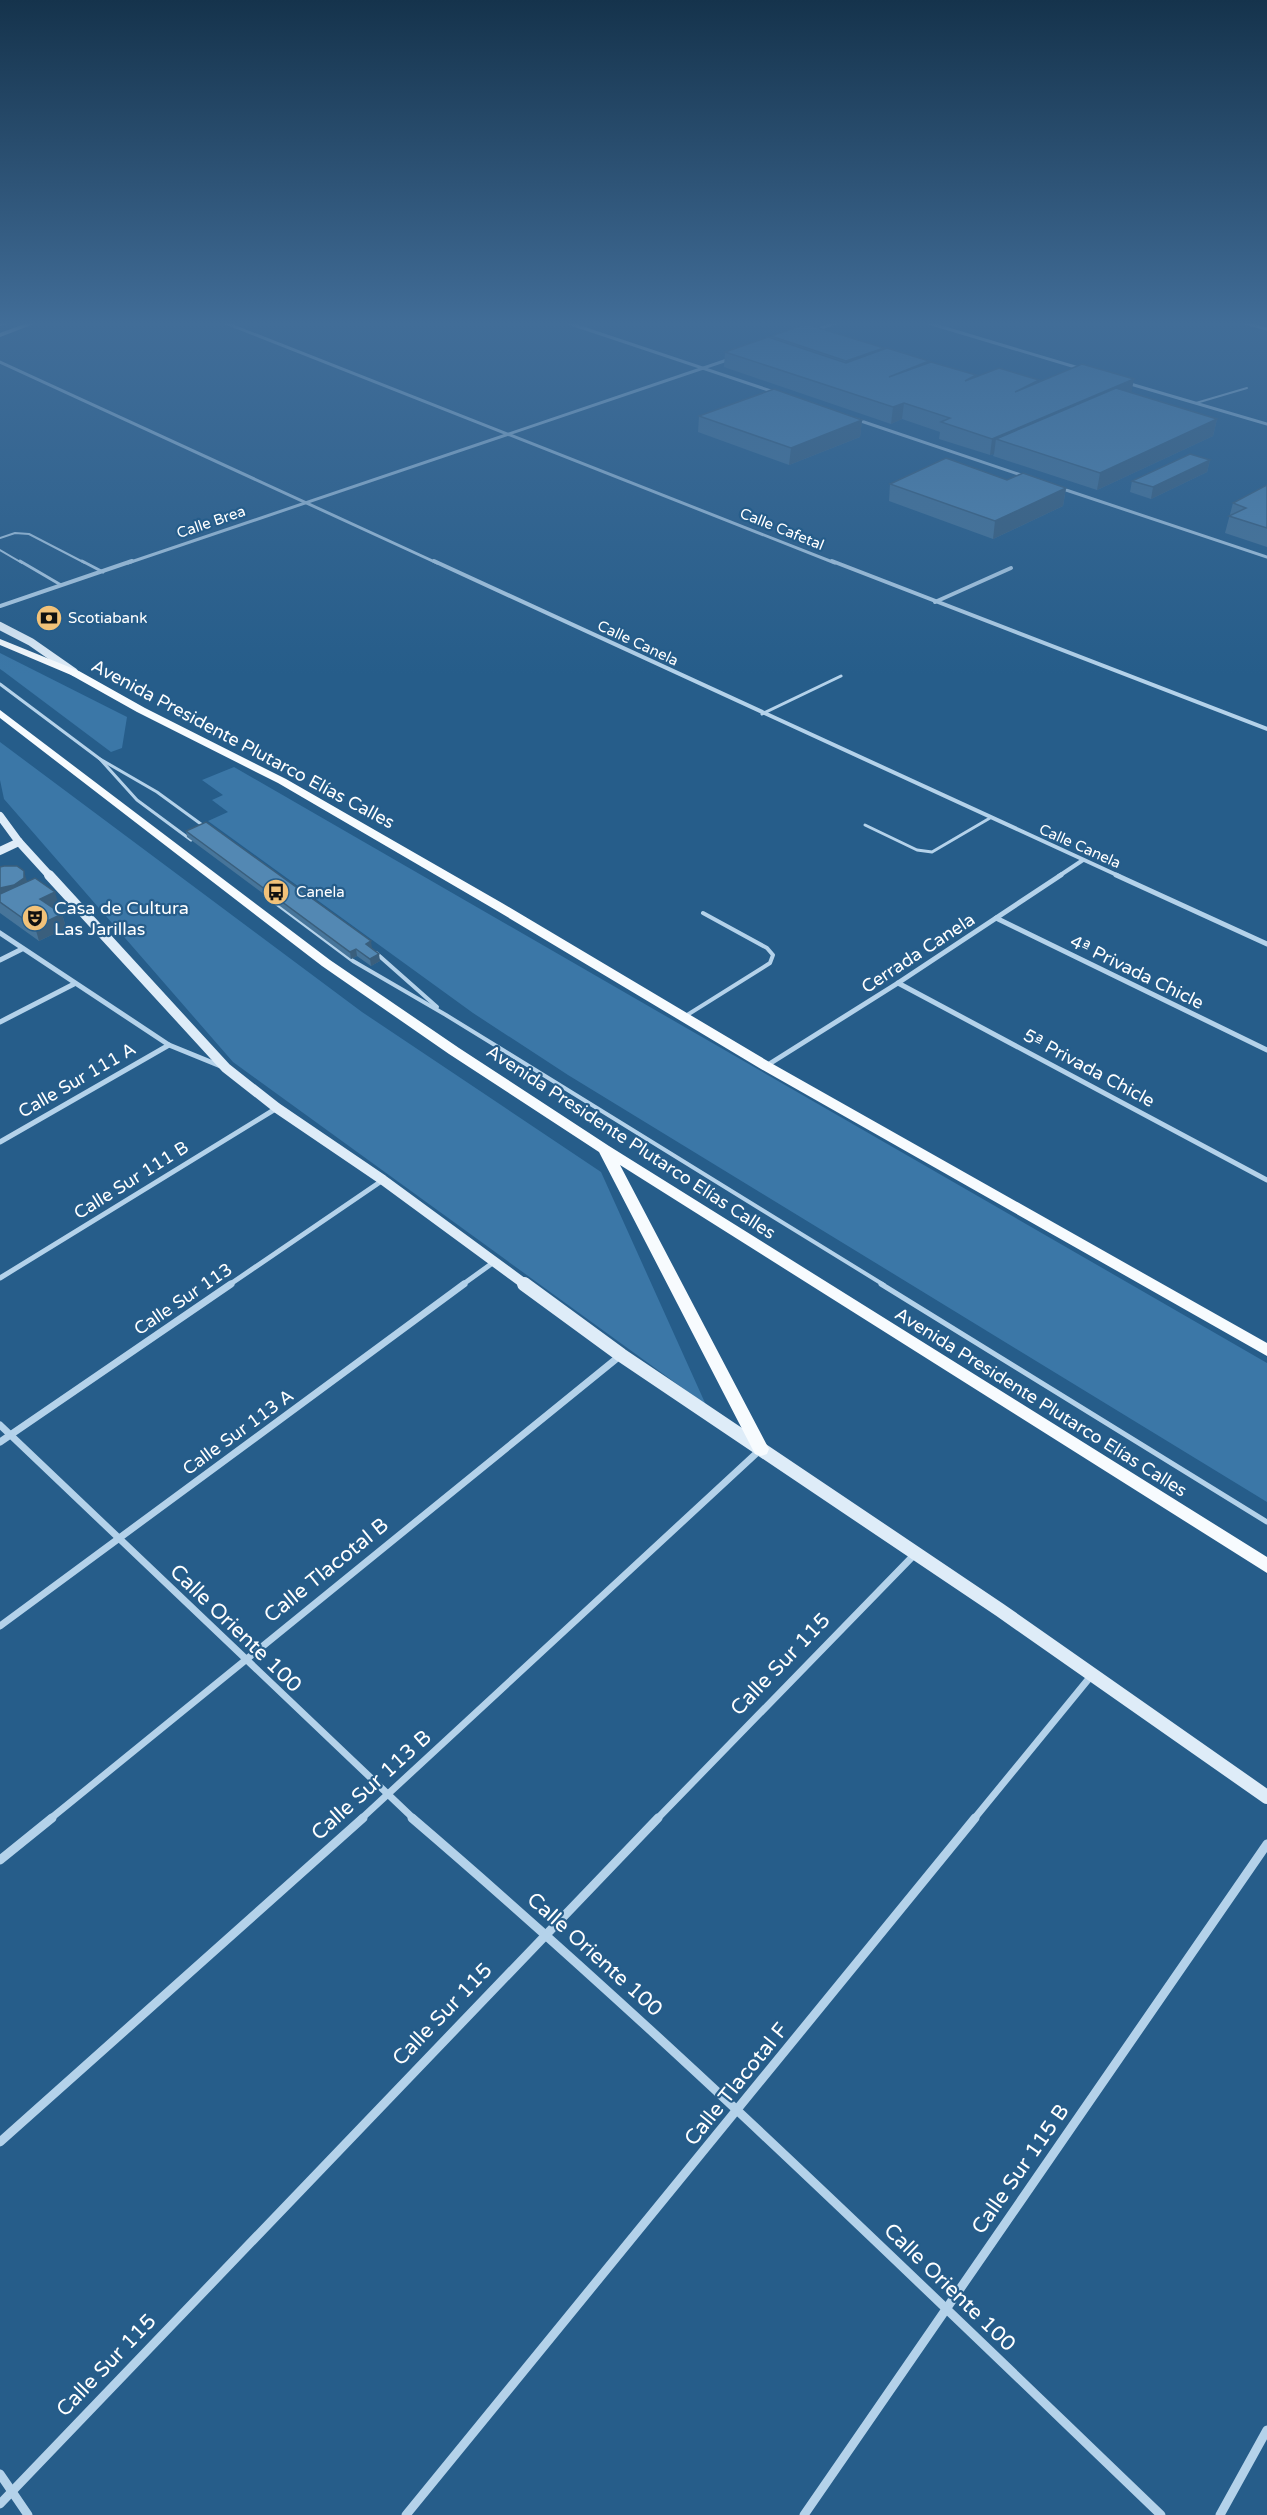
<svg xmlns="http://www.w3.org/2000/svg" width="1267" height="2515" font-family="'Varela Round',sans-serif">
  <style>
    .green { fill: #3b77a7 }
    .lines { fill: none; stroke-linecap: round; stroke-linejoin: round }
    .lane-far3 { stroke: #b4d2ea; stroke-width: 2 }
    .lane-far2 { stroke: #b4d2ea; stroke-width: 3 }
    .lane-far1 { stroke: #b4d2ea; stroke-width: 4 }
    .lane { stroke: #b4d2ea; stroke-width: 5 }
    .street-far4 { stroke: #b4d2ea; stroke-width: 3 }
    .street-far3 { stroke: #b4d2ea; stroke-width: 4 }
    .street-far2 { stroke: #b4d2ea; stroke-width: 5 }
    .street-far1 { stroke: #b4d2ea; stroke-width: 7 }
    .street { stroke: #b4d2ea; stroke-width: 9 }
    .secondary-far2 { stroke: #deecf8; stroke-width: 8 }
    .secondary-far1 { stroke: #deecf8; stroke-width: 10 }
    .secondary { stroke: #deecf8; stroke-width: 14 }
    .primary { fill: #f7fbfe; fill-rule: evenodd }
    .rail-casing { stroke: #fff; stroke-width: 4 }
    .rail { stroke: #265d8a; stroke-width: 2; stroke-dasharray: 7; stroke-linecap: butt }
    .wall { fill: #47759a }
    .shaded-wall { fill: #3a5f7d }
    .building { fill: #5388b3; stroke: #3a5f7d; stroke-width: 1.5 }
    .labels { text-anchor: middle; stroke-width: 4.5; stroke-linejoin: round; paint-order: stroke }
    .far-street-label { font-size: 15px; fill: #fff; stroke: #265d8a }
    .far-poi-label { font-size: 15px; fill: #fff; stroke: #265d8a; text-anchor: start }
    .street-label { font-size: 18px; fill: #fff; stroke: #265d8a }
    .poi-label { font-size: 18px; fill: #fff; stroke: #265d8a; text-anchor: start }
    .near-street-label { font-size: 21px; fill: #fff; stroke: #265d8a }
  </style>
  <rect width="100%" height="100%" fill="#265d8a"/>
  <g class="green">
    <path d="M0 653 127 717 122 748 111 752 3 671 0 669Z"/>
    <path d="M0 742 362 1012 601 1172 706 1405 233 1062 4 799 0 780Z"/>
    <path d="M234 767 1267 1363V1502L568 1075 473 1013 208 821 228 812 212 800 223 795 202 780Z"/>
  </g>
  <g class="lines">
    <g class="lane-far3">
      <path d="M1196 403 1247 388"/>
      <path d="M0 538 15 533 29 534 85 563"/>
      <path d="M0 550 22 563"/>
    </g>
    <g class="lane-far2">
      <path d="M20 561 61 585"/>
      <path d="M82 561 103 572"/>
      <path d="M0 684 100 759 157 792 205 827"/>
      <path d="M762 714 841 676"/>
      <path d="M100 759 137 800 191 840"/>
      <path d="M865 825 917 850 932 852 990 818"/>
    </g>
    <g class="lane-far1">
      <path d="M265 895 353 961 446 1015 884 1285"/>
      <path d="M376 953 437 1007"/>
      <path d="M684 1017 770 963 773 955 767 948 703 913"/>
    </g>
    <path class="lane" d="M881 1284 1267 1522"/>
    <g class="street-far4">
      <path d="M223 322 835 563"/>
      <path d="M565 322 777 393"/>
      <path d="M925 322 1082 369"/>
      <path d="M1241 322 1267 329"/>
      <path d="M813 331 838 322"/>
      <path d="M0 362 437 563"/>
      <path d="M1127 383 1267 424"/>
      <path d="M855 419 1027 477"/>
      <path d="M1060 488 1267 557"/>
      <path d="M128 563 730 359"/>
    </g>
    <g class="street-far3">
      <path d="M434 561 1119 876"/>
      <path d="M832 561 1267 729"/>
      <path d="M935 602 1011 568"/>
      <path d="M0 606 132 561"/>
      <path d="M1059 876 1083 860"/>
    </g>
    <g class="street-far2">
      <path d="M1116 875 1267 944"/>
      <path d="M996 918 1267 1050"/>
      <path d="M0 933 169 1045 223 1067"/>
      <path d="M0 960 22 949"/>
      <path d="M898 983 1267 1180"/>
      <path d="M0 1022 74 984"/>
      <path d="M766 1066 898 983 1061 875"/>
      <path d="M0 1142 169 1045"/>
      <path d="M0 1278 277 1108"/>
      <path d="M229 1285 383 1180"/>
      <path d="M462 1285 494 1262"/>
    </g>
    <g class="street-far1">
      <path d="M0 1425 414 1819"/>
      <path d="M0 1442 231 1284"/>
      <path d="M0 1626 464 1284"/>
      <path d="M50 1819 621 1355"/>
      <path d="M361 1819 761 1449"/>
      <path d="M657 1819 915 1554"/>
      <path d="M974 1819 1091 1676"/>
    </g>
    <g class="street">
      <path d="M412 1818C671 2040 915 2279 1161 2515"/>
      <path d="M0 1860 52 1818"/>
      <path d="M0 2142 363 1818"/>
      <path d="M0 2474 28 2515"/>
      <path d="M0 2504 658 1818"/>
      <path d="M406 2515 975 1818"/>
      <path d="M804 2515 1267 1844"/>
      <path d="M1220 2515 1267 2430"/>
    </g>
    <g class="secondary-far2">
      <path d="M0 626 31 642 74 672"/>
      <path d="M0 816 19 842 50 876"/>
      <path d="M0 851 19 842"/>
    </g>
    <path class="secondary-far1" d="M49 875 226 1068 277 1108 383 1180 526 1285"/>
    <path class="secondary" d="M524 1284 621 1355 1000 1610 1267 1797"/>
    <g class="primary">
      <path d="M30 322H39L0 337V333Z"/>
      <path d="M0 639 79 671 145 708 286 779 502 903 771 1063 1267 1343V1356L761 1069 494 909 278 783 137 712 71 675 0 645Z"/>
      <path d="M0 710 330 960 459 1048 609 1146 1267 1557V1573L620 1165 769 1449 767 1454 761 1456 755 1454 599 1152 449 1054 322 966 0 718Z"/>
    </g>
    <defs>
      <path id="rail" d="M0 324 6 322"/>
    </defs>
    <use href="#rail" class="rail-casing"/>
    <use href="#rail" class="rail"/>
  </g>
  <g class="wall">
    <path d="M771 336 884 348V349L929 361V362L976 377 1039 382 1132 393 1217 419 1213 436 1097 490 993 456 994 454 990 455 939 439 940 432 902 419 891 424 724 367 725 352 771 338Z"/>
    <path d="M699 416 862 420 860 437 789 465 698 432Z"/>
    <path d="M1210 460 1207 472 1151 499 1130 492 1132 481Z"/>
    <path d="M1007 480 1066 488 1063 506 993 539 889 501 890 484Z"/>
    <path d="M1267 485V547L1225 533 1233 503Z"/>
    <path d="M186 831 372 948 380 961 371 966 357 956 351 959 187 837Z"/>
    <path d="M0 867 27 881 59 906 54 908 62 914 66 928 39 941 0 913Z"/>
  </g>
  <g class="shaded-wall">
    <path d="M884 348 883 363 845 377 846 361Z"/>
    <path d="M1134 379 1131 395 996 439 994 454 990 455 992 439Z"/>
    <path d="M904 403 902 419 891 424 893 407Z"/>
    <path d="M1217 419 1213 436 1097 490 1100 473Z"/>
    <path d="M862 420 860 437 789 465 791 448Z"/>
    <path d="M1210 460 1207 472 1151 499 1153 487Z"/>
    <path d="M1066 488 1063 506 993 539 995 521Z"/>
    <path d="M24 871 28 885 0 902V888Z"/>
    <path d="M55 892 59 906 44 912 40 899Z"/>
    <path d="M62 914 66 928 39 941 35 927Z"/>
    <path d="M371 941 372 948 367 951 366 944Z"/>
    <path d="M356 949 357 956 351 959 350 952Z"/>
    <path d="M379 954 380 961 371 966 370 959Z"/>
  </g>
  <g class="building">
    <path d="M806 324 884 348 846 361 771 336Z"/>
    <path d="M768 337 846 363 887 348 929 361 889 377 931 362 976 375 965 381 999 368 1039 380 1015 392 1082 364 1134 379 992 439 941 422 950 418 904 403 893 407 725 352Z"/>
    <path d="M1116 388 1217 419 1100 473 996 439Z"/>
    <path d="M774 389 862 420 791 448 699 416Z"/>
    <path d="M1190 454 1210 460 1153 487 1132 481Z"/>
    <path d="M946 458 1007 480 1023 473 1066 488 995 521 890 484Z"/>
    <path d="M1267 485V528L1229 516 1246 508 1233 503Z"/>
    <path d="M206 822 371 941 366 944 379 954 370 959 356 949 350 952 186 831Z"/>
    <path d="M4 866H17L24 871V878L14 885 0 888V867Z"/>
    <path d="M35 878 55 892 40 899 62 914 35 927 0 902V894Z"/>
  </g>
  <linearGradient id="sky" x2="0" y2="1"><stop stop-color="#15334c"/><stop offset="0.48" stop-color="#416d98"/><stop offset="1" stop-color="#416d98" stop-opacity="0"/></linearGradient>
  <rect width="1267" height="674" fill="url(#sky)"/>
  <defs>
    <symbol id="bank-disc" viewBox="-11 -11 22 22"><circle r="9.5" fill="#f2c279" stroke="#265d8a"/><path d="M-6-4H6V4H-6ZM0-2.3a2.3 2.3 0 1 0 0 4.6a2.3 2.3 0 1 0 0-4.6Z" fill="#111"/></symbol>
    <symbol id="bus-disc" viewBox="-11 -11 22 22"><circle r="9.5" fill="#f2c279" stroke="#265d8a"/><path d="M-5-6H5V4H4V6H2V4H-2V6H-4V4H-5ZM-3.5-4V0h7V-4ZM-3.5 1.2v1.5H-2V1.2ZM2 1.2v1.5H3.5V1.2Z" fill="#111"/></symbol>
    <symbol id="theatre-disc" viewBox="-11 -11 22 22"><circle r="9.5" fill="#f2c279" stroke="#265d8a"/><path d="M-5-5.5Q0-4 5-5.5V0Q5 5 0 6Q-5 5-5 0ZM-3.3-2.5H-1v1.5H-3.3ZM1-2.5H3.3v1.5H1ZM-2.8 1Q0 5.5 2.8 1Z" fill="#111"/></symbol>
  </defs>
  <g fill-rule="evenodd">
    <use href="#bank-disc" x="34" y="603" width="30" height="30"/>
    <use href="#bus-disc" x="261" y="877" width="30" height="30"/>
    <use href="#theatre-disc" x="20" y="903" width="30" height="30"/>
  </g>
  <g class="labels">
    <g class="far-street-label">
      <text transform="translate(211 522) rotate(-19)" y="5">Calle Brea</text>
      <text transform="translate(782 529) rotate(22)" y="5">Calle Cafetal</text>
      <text transform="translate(638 643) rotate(25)" y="5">Calle Canela</text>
      <text transform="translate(1080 846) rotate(24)" y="5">Calle Canela</text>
    </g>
    <g class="far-poi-label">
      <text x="68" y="623">Scotiabank</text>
      <text x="296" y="897">Canela</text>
    </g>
    <g class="street-label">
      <text transform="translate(243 744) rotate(28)" y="6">Avenida Presidente Plutarco Elías Calles</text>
      <text transform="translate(918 953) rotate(-33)" y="6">Cerrada Canela</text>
      <text transform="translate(1137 972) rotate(26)" y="6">4ª Privada Chicle</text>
      <text transform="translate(1089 1068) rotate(28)" y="6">5ª Privada Chicle</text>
      <text transform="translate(77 1080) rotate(-30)" y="6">Calle Sur 111 A</text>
      <text transform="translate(631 1142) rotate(33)" y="6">Avenida Presidente Plutarco Elías Calles</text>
      <text transform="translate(131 1180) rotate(-32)" y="6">Calle Sur 111 B</text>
      <text transform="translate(183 1299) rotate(-34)" y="6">Calle Sur 113</text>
      <text transform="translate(1041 1402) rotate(32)" y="6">Avenida Presidente Plutarco Elías Calles</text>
      <text transform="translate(238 1432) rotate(-36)" y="6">Calle Sur 113 A</text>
    </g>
    <g class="poi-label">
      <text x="54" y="914">Casa de Cultura<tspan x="54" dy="21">Las Jarillas</tspan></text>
    </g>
    <g class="near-street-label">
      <text transform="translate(326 1570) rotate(-39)" y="7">Calle Tlacotal B</text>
      <text transform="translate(236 1628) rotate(44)" y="7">Calle Oriente 100</text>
      <text transform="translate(780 1664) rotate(-46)" y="7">Calle Sur 115</text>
      <text transform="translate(371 1785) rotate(-42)" y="7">Calle Sur 113 B</text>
      <text transform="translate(595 1954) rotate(42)" y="7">Calle Oriente 100</text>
      <text transform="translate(442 2014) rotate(-46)" y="7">Calle Sur 115</text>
      <text transform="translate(736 2084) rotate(-51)" y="7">Calle Tlacotal F</text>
      <text transform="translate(1020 2169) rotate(-55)" y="7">Calle Sur 115 B</text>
      <text transform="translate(950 2287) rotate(44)" y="7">Calle Oriente 100</text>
      <text transform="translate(106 2365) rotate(-46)" y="7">Calle Sur 115</text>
    </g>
  </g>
</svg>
